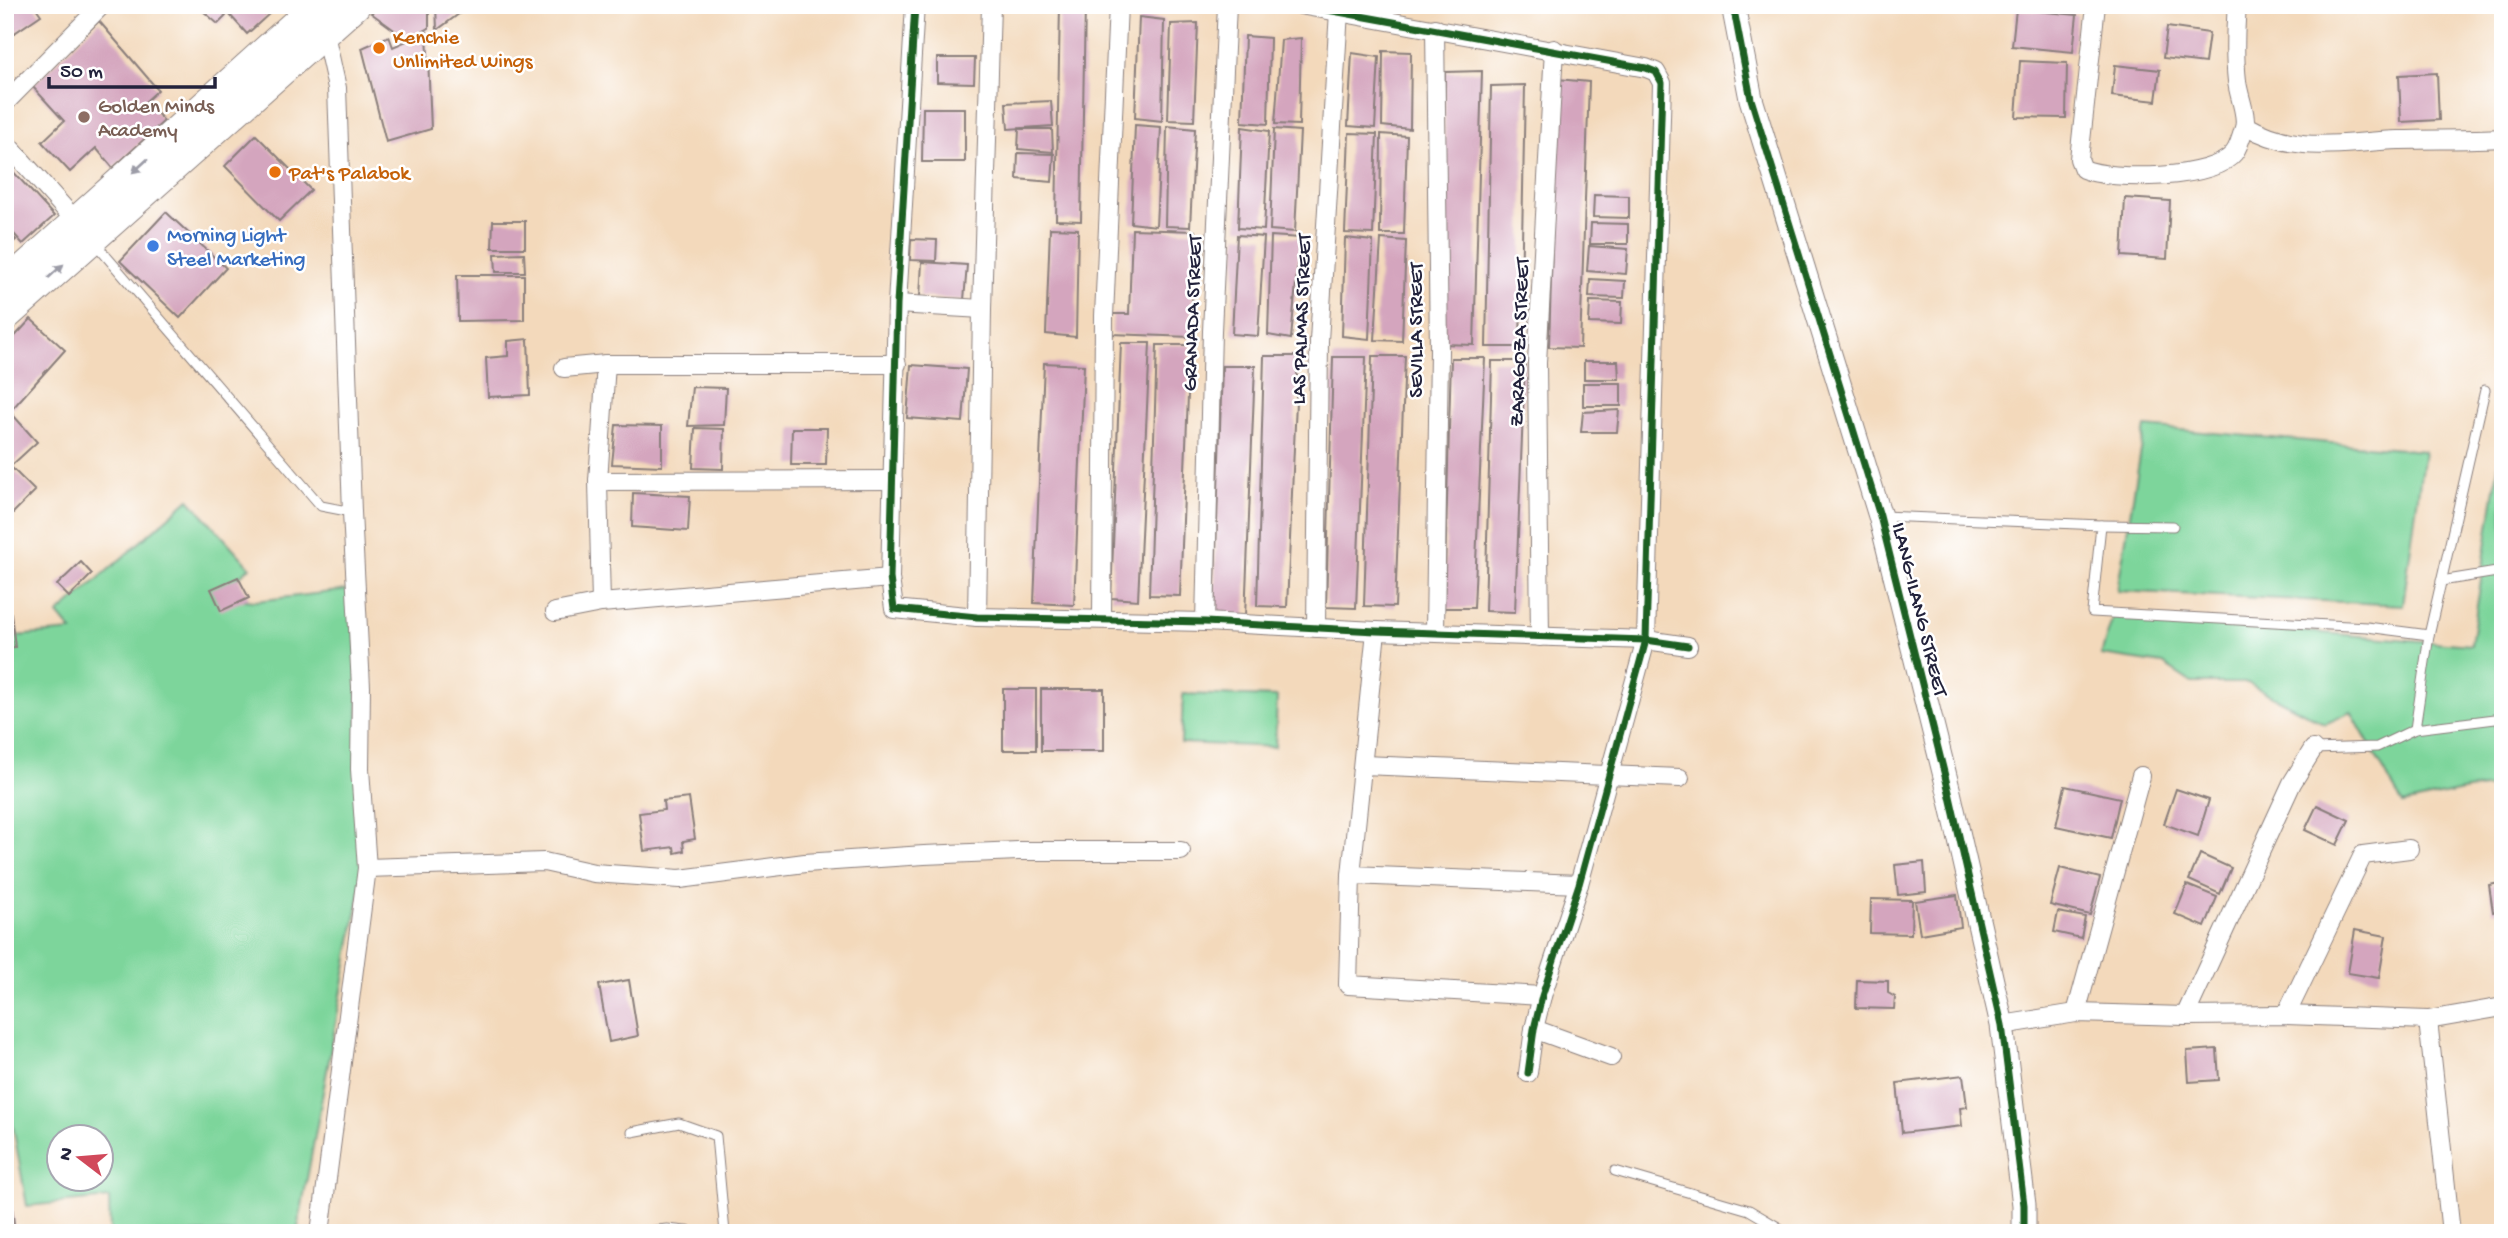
<svg xmlns="http://www.w3.org/2000/svg" width="2508" height="1238" font-family="'Gochi Hand',sans-serif">
  <style>
    .green { fill: #7dd59b; stroke: #507c6b; stroke-width: 2; fill-rule: evenodd }
    .building { fill: #d4a5be }
    .lines { fill: none; stroke-linecap: round; stroke-linejoin: round }
    .service-casing { stroke: #8a7e7b; stroke-width: 11 }
    .minor-casing { stroke: #8a7e7b; stroke-width: 20 }
    .tertiary-casing { stroke: #8a7e7b; stroke-width: 25 }
    .trunk-casing { stroke: #8a7e7b; stroke-width: 32 }
    .service { stroke: #fff; stroke-width: 9 }
    .minor { stroke: #fff; stroke-width: 18 }
    .tertiary { stroke: #fff; stroke-width: 23 }
    .trunk { stroke: #fff; stroke-width: 30 }
    .cycleway-casing { stroke: #fff; stroke-width: 11 }
    .cycleway { stroke: #1b5e20; stroke-width: 7 }
    .oneway { fill: #9c9ca7 }
    .food-dot { fill: #e8710a; stroke: #fff; stroke-width: 2.5 }
    .education-dot { fill: #8d6e63; stroke: #fff; stroke-width: 2.5 }
    .shop-dot { fill: #3f7fe0; stroke: #fff; stroke-width: 2.5 }
    .labels { text-anchor: middle; stroke-width: 5; stroke-linejoin: round; paint-order: stroke }
    .food-label { font-size: 21px; fill: #c56008; stroke: #fff; text-anchor: start }
    .education-label { font-size: 21px; fill: #785e54; stroke: #fff; text-anchor: start }
    .shop-label { font-size: 21px; fill: #366cbe; stroke: #fff; text-anchor: start }
    .street-label { font-size: 21px; fill: #22223b; stroke: #fff }
  </style>
  <rect width="100%" height="100%" fill="#fff"/>
  <filter id="ink" filterUnits="userSpaceOnUse"><feTurbulence type="fractalNoise" baseFrequency=".0143" numOctaves="2"/><feDisplacementMap in="SourceGraphic" scale="14" xChannelSelector="R" yChannelSelector="G"/><feConvolveMatrix kernelMatrix="1 2 1 2 8 2 1 2 1" color-interpolation-filters="sRGB"/></filter>
  <filter id="wash" filterUnits="userSpaceOnUse"><feTurbulence type="fractalNoise" baseFrequency=".00686" numOctaves="4" result="noise"/><feDisplacementMap in="SourceGraphic" scale="28" xChannelSelector="R" yChannelSelector="G"/><feGaussianBlur stdDeviation="1.57" result="paint"/><feColorMatrix in="noise" values="0 0 0 0 0 0 0 0 0 0 0 0 0 0 0 0 0 1.4 0 .05"/><feComposite in="paint" operator="in"/></filter>
  <g filter="url(#wash)">
    <rect width="100%" height="100%" fill="#f3d9bb"/>
    <g class="green">
      <path d="M2145 427 2424 451 2403 605 2117 591Z"/>
      <path d="M2503 436V786L2467 790 2403 804 2351 712 2325 724 2248 683H2192L2163 664 2101 655 2113 616 2471 645Z"/>
      <path d="M189 499 250 567 230 585 234 599 256 601 355 589 363 876 297 1233H110L109 1198 27 1206 5 1081V637L72 631 58 614ZM60 1136H102V1178H60Z"/>
      <path d="M1183 694 1277 697 1275 747 1181 743Z"/>
    </g>
    <g id="blocks">
      <g class="building">
        <path d="M5 5H34L41 15 10 36 5 28Z"/>
        <path d="M196 5H215L226 16 218 24Z"/>
        <path d="M221 5H261L269 14 247 34Z"/>
        <path d="M380 5H429V28L408 40 371 13Z"/>
        <path d="M436 5H471L437 30Z"/>
        <path d="M1060 5H1085L1081 221 1056 220Z"/>
        <path d="M2044 5H2076V10L2043 8Z"/>
        <path d="M2016 9 2077 15 2073 52 2012 46Z"/>
        <path d="M1139 17 1164 20 1162 121 1135 118Z"/>
        <path d="M99 21 158 90 146 101 164 121 113 168 96 148 70 172 42 142 64 121 32 86Z"/>
        <path d="M1198 23 1194 121 1168 120 1171 24Z"/>
        <path d="M2167 27 2209 33 2205 63 2163 58Z"/>
        <path d="M427 32 431 129 386 142 362 48 389 36 393 47Z"/>
        <path d="M1245 36 1270 38 1268 124 1242 122Z"/>
        <path d="M1301 38 1299 125 1275 124 1281 40Z"/>
        <path d="M1383 51 1411 52 1410 129 1382 126Z"/>
        <path d="M1352 53 1379 57 1375 128 1348 126Z"/>
        <path d="M937 58H975L974 83 937 82Z"/>
        <path d="M2020 61 2067 63 2066 118 2016 117Z"/>
        <path d="M2115 65 2160 70 2156 101 2112 96Z"/>
        <path d="M1482 71 1474 345 1443 344 1445 72Z"/>
        <path d="M2437 73 2439 120 2401 122 2399 75Z"/>
        <path d="M1557 79 1589 82 1580 348 1549 347Z"/>
        <path d="M1525 85 1520 347H1486L1491 86Z"/>
        <path d="M1051 101 1053 126 1008 129 1006 103Z"/>
        <path d="M923 108H965V162H922Z"/>
        <path d="M1135 125 1161 127 1156 226 1131 223Z"/>
        <path d="M1167 126 1195 129 1190 227 1165 226Z"/>
        <path d="M1242 127 1269 131 1264 230 1238 228Z"/>
        <path d="M1019 129H1052L1053 152 1018 149Z"/>
        <path d="M1274 129 1300 131 1295 232 1270 230Z"/>
        <path d="M1349 133 1377 134 1373 234 1345 233Z"/>
        <path d="M1381 134 1407 136 1404 234H1380Z"/>
        <path d="M256 135 311 190 279 221 225 166Z"/>
        <path d="M1018 153 1054 154 1052 182 1017 179Z"/>
        <path d="M5 166 8 169 9 167 54 216 23 244 5 224Z"/>
        <path d="M1594 195 1629 196V218L1593 217Z"/>
        <path d="M2125 198 2170 201 2167 259 2122 256Z"/>
        <path d="M166 212 226 268 180 318 120 261Z"/>
        <path d="M493 221H525V248H492Z"/>
        <path d="M1591 223 1628 224V244H1590Z"/>
        <path d="M1050 228 1078 229 1076 337 1046 334Z"/>
        <path d="M5 229 16 240 5 249Z"/>
        <path d="M1132 229 1195 231 1191 337 1112 334 1113 314H1129Z"/>
        <path d="M1237 235 1264 237 1258 336 1232 334Z"/>
        <path d="M1271 236 1300 238 1291 339 1268 335Z"/>
        <path d="M1345 238 1373 241 1369 339 1342 336Z"/>
        <path d="M911 239 937 240 936 261 910 260Z"/>
        <path d="M1381 239 1406 241 1402 341 1375 340Z"/>
        <path d="M1589 246 1628 249 1626 274 1587 271Z"/>
        <path d="M524 253 525 272H496L495 254Z"/>
        <path d="M922 262 967 265 964 300 920 297Z"/>
        <path d="M457 275H524V320L458 321Z"/>
        <path d="M1590 279 1625 281 1624 298 1589 297Z"/>
        <path d="M1590 301 1622 302 1621 324 1589 323Z"/>
        <path d="M31 319 65 350 13 408 5 400V347Z"/>
        <path d="M528 339 530 395 488 397 486 358 508 356V341Z"/>
        <path d="M1121 343H1150L1138 600 1111 598Z"/>
        <path d="M1157 345H1190L1180 596 1149 595Z"/>
        <path d="M1264 356H1298L1287 607 1257 606Z"/>
        <path d="M1372 356H1405L1395 607 1364 606Z"/>
        <path d="M1333 357H1366L1356 608 1326 607Z"/>
        <path d="M1451 358H1485L1474 608H1444Z"/>
        <path d="M1492 361H1525L1515 612 1485 611Z"/>
        <path d="M1584 361H1618L1619 379H1584Z"/>
        <path d="M1044 363 1084 365 1074 605 1034 603Z"/>
        <path d="M911 365 967 369 963 422 907 418Z"/>
        <path d="M1222 366H1255L1245 617 1214 616Z"/>
        <rect x="1583" y="383" width="38" height="23"/>
        <path d="M692 387 726 388 724 425 688 426Z"/>
        <path d="M5 406 37 442 12 465 5 458Z"/>
        <path d="M1619 410 1617 432H1581L1583 412Z"/>
        <path d="M616 425 662 426V466L612 464Z"/>
        <path d="M695 428 724 429 723 469 693 468Z"/>
        <path d="M792 428H827L826 465H791Z"/>
        <path d="M5 461 35 491 5 521Z"/>
        <path d="M633 493 690 496 688 531 632 527Z"/>
        <path d="M81 562 92 574 69 597 57 585Z"/>
        <path d="M238 577 249 598 221 611 211 589Z"/>
        <path d="M5 613H11L15 647 5 648Z"/>
        <rect x="1003" y="689" width="33" height="61"/>
        <rect x="1041" y="689" width="63" height="62"/>
        <path d="M2065 786 2120 798 2111 838 2056 826Z"/>
        <path d="M2176 789 2209 800 2198 836 2164 824Z"/>
        <path d="M689 798 695 839 683 841 684 851 675 853 674 847 644 851 639 813 664 810 663 801Z"/>
        <path d="M2317 805 2349 820 2337 845 2305 830Z"/>
        <path d="M2200 854 2231 868 2220 894 2189 880Z"/>
        <path d="M1924 862 1926 892 1898 895 1895 865Z"/>
        <path d="M2060 868 2100 878 2090 915 2050 905Z"/>
        <path d="M2500 883 2503 910 2493 912 2489 885Z"/>
        <path d="M2187 885 2217 897 2205 927 2175 914Z"/>
        <path d="M1957 895 1961 927 1920 934 1915 901Z"/>
        <path d="M1871 899 1912 900 1911 934 1870 933Z"/>
        <path d="M2058 912 2085 917 2081 938 2054 932Z"/>
        <path d="M2355 930 2386 936 2379 978 2348 973Z"/>
        <path d="M629 980 638 1036 609 1042 599 985Z"/>
        <path d="M1857 980 1888 981V993L1895 997 1894 1009 1856 1008Z"/>
        <path d="M2217 1049 2219 1080 2189 1082 2187 1051Z"/>
        <path d="M1963 1075 1967 1107 1960 1108 1962 1126 1902 1133 1897 1083Z"/>
        <path d="M9 1178 15 1233H5V1179Z"/>
      </g>
    </g>
  </g>
  <g filter="url(#ink)">
    <use href="#blocks" fill-opacity="0" stroke="#8a7e7b" stroke-width="2"/>
    <g class="lines">
      <defs>
        <g id="service">
          <path d="M94 242 321 506 352 512"/>
          <path d="M1882 516 2101 525 2092 612 2367 627 2429 635"/>
          <path d="M2101 525 2173 526"/>
          <path d="M2441 581 2503 571"/>
          <path d="M2415 729 2429 635 2485 390"/>
          <path d="M2313 749 2377 747 2415 729 2503 718"/>
          <path d="M632 1132 679 1123 716 1136 725 1233"/>
          <path d="M1615 1171 1749 1210 1788 1233"/>
          <path d="M631 1233 667 1229 704 1233"/>
        </g>
        <g id="minor">
          <path d="M915 5 897 304 890 578 894 609 977 617 1205 622 1376 631 1646 640 1688 646"/>
          <path d="M1300 5 1646 68 1656 72 1662 83 1646 640 1579 884 1542 996 1534 1029 1528 1073"/>
          <path d="M2096 5 2079 159 2083 169C2112 181 2212 180 2234 153 2238 148 2242 135 2244 128 2248 115 2238 95 2237 81 2234 55 2235 31 2237 5"/>
          <path d="M1435 28 1439 351 1435 632"/>
          <path d="M5 103 102 5"/>
          <path d="M2245 125C2298 156 2342 142 2399 140 2434 139 2468 140 2503 138"/>
          <path d="M5 142 82 228"/>
          <path d="M897 304 982 309"/>
          <path d="M564 368 606 364H897"/>
          <path d="M598 481 893 480"/>
          <path d="M601 603 598 481 606 364"/>
          <path d="M555 612 601 603 890 578"/>
          <path d="M977 617 982 309 991 5"/>
          <path d="M1102 619 1104 316 1118 5"/>
          <path d="M1205 622 1212 331 1227 5"/>
          <path d="M1316 628 1319 341 1339 11"/>
          <path d="M1376 631 1351 875 1348 985 1542 996"/>
          <path d="M1540 637 1537 363 1554 49"/>
          <path d="M1363 765 1680 778"/>
          <path d="M367 868 544 862 594 873 680 879 805 863 924 855 1018 851H1181"/>
          <path d="M1351 875 1579 884"/>
          <path d="M2076 1013 2141 776"/>
          <path d="M2286 1015 2363 855 2409 849"/>
          <path d="M2185 1016 2292 783 2313 749"/>
          <path d="M2428 1020 2451 1233"/>
          <path d="M2002 1025 2076 1013 2185 1016 2286 1015 2428 1020 2503 1007"/>
          <path d="M1534 1029 1611 1057"/>
          <path d="M320 1233 367 868 360 769 361 687 352 512 337 88 325 34 320 29"/>
        </g>
        <path id="tertiary" d="M1733 5 1751 99 1880 516 1949 792 2002 1025 2024 1205V1233"/>
        <g id="trunk">
          <path d="M5 286 317 5"/>
          <path d="M5 316 355 5"/>
        </g>
      </defs>
      <use href="#service" class="service-casing"/>
      <use href="#minor" class="minor-casing"/>
      <use href="#tertiary" class="tertiary-casing"/>
      <use href="#trunk" class="trunk-casing"/>
      <use href="#service" class="service"/>
      <use href="#minor" class="minor"/>
      <use href="#tertiary" class="tertiary"/>
      <use href="#trunk" class="trunk"/>
      <defs>
        <g id="cycleway">
          <path d="M915 5 897 304 890 578 894 609 977 617 1205 622 1376 631 1646 640 1688 646"/>
          <path d="M1300 5 1646 68 1656 72 1662 83 1646 640 1579 884 1542 996 1534 1029 1528 1073"/>
          <path d="M1733 5 1751 99 1880 516 1949 792 2002 1025 2024 1205V1233"/>
        </g>
      </defs>
      <use href="#cycleway" class="cycleway-casing"/>
      <use href="#cycleway" class="cycleway"/>
    </g>
    <defs><path id="oneway-solid" d="M-6-.8H1V-3.2L6.5 0L1 3.2V.8H-6Z" transform="scale(1.75)"/></defs>
    <g class="oneway">
      <use href="#oneway-solid" transform="translate(140 166) rotate(138)"/>
      <use href="#oneway-solid" transform="translate(56 271) rotate(-42)"/>
    </g>
  </g>
  <g class="food-dot">
    <circle cx="379" cy="48" r="7"/>
    <circle cx="275" cy="172" r="7"/>
  </g>
  <circle class="education-dot" cx="84" cy="117" r="7"/>
  <circle class="shop-dot" cx="153" cy="246" r="7"/>
  <g class="labels">
    <g class="food-label">
      <text x="393" y="43">Kenchie<tspan x="393" dy="24">Unlimited Wings</tspan></text>
      <text x="289" y="179">Pat's Palabok</text>
    </g>
    <g class="education-label">
      <text x="98" y="112">Golden Minds<tspan x="98" dy="24">Academy</tspan></text>
    </g>
    <g class="shop-label">
      <text x="167" y="241">Morning Light<tspan x="167" dy="24">Steel Marketing</tspan></text>
    </g>
    <g class="street-label">
      <text transform="translate(1191 313) rotate(-88)" y="7">GRANADA STREET</text>
      <text transform="translate(1300 319) rotate(-88)" y="7">LAS PALMAS STREET</text>
      <text transform="translate(1415 330) rotate(-90)" y="7">SEVILLA STREET</text>
      <text transform="translate(1518 342) rotate(-88)" y="7">ZARAGOZA STREET</text>
      <text transform="translate(1921 609) rotate(76)" y="7">ILANG-ILANG STREET</text>
    </g>
  </g>
  <rect width="2508" height="1238" fill="none" stroke="#fff" stroke-width="28"/>
  <g transform="translate(80 1158) rotate(286)"><circle r="33" fill="#ffffff" stroke="#a7a7b1" stroke-width="2"/>
  <path d="M0-5L12 26L0 18L-12 26Z" fill="#d1495b"/>
  <text y="-10" font-size="19" font-weight="bold" text-anchor="middle" fill="#22223b">N</text>
  </g>
  <path d="M49 77v10h166v-10" fill="none" stroke="#22223b" stroke-width="3.5"/>
  <text x="60" y="77" font-size="21" fill="#22223b" stroke="#ffffff" stroke-width="5" paint-order="stroke">50 m</text>
</svg>
